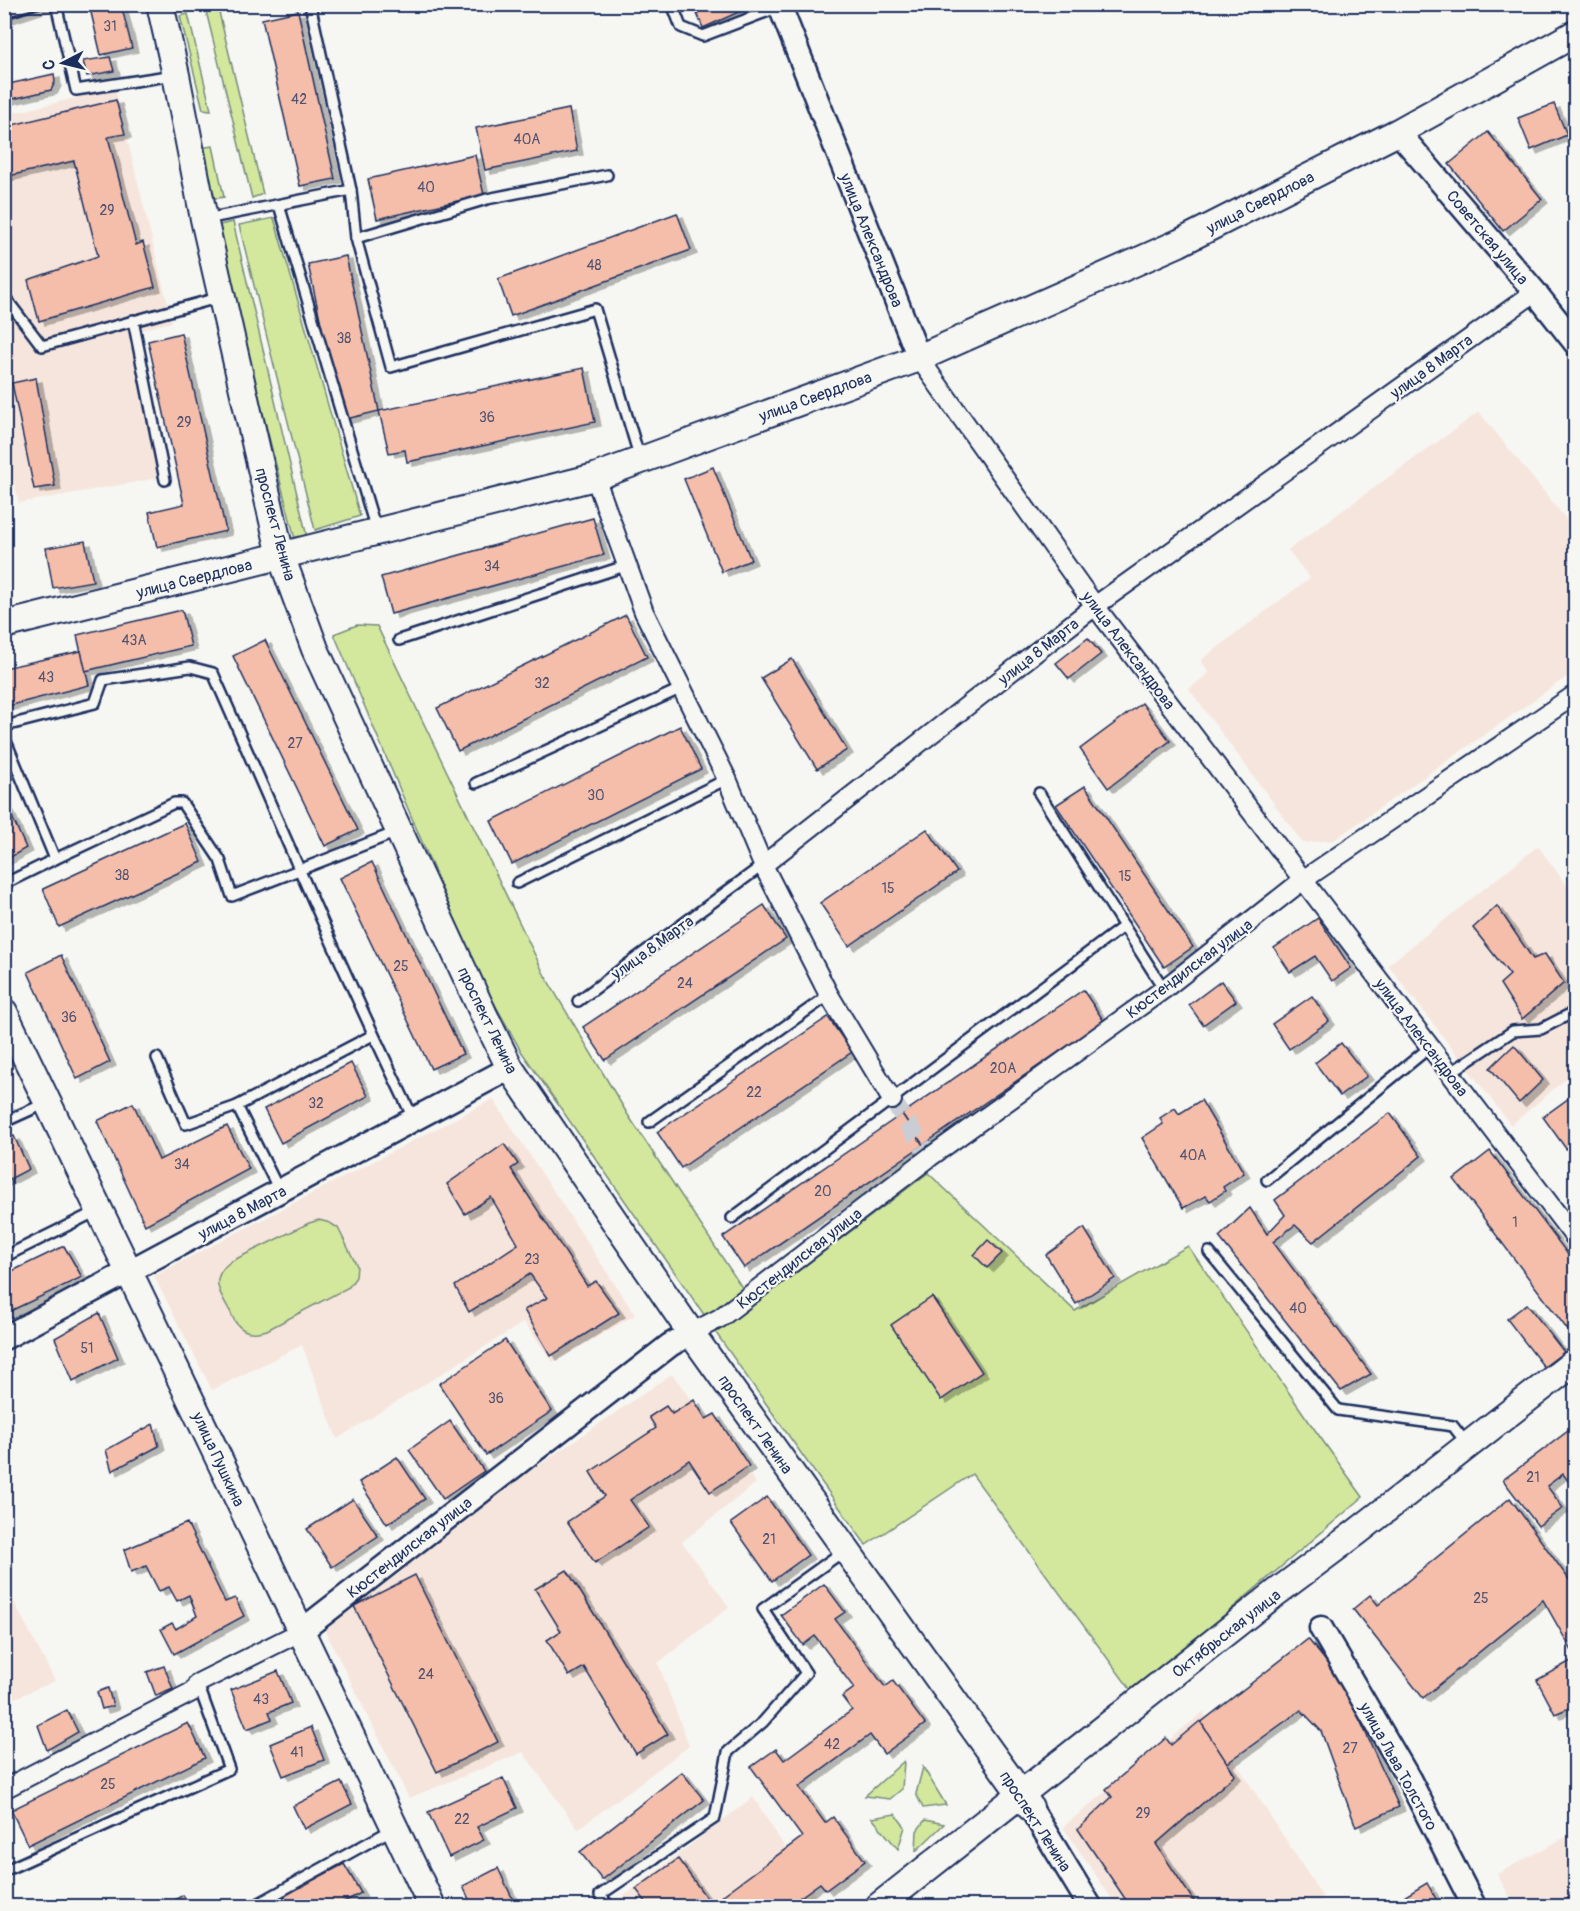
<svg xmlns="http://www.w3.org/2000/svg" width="1580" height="1911" font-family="Pangolin,sans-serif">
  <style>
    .built { fill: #f6e5dc }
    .green { fill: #d3e89d; stroke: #778c7e; stroke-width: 1.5 }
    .building { fill: #f5beaa; stroke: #1b2f5e; stroke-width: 1.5; filter: url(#shadow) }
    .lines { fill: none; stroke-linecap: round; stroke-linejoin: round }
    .minor-tunnel { stroke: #caced4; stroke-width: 18; stroke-dasharray: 18 9; stroke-linecap: butt }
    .service-casing { stroke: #1b2f5e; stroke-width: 14 }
    .minor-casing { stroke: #1b2f5e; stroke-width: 22 }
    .tertiary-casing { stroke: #1b2f5e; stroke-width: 27 }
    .secondary-casing { stroke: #1b2f5e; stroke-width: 30 }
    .service { stroke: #f6f6f2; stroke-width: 9 }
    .minor { stroke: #f6f6f2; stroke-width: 18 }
    .tertiary { stroke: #f6f6f2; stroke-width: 22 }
    .secondary { stroke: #f6f6f2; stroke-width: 26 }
    .labels { text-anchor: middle; stroke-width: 4.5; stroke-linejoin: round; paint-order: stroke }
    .number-label { font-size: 14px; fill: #525371 }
    .street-label { font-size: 16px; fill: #1b2f5e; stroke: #f6f6f2 }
  </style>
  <defs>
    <filter id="shadow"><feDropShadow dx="6" dy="4" stdDeviation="0" flood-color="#0004"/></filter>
  </defs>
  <rect width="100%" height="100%" fill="#f6f6f2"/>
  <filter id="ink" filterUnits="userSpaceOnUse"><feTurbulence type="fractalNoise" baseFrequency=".0167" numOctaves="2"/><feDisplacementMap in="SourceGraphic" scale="12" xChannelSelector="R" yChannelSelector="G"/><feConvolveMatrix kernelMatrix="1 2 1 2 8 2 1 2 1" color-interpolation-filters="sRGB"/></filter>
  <g filter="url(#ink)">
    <g class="built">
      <path d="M115 89 172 322 130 333 158 478 19 503 4 443V115Z"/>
      <path d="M1479 412 1575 530V671L1334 840 1303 843 1189 689 1209 673 1201 660 1310 578 1288 550Z"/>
      <path d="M1538 846 1575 897V1071L1511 1125 1388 965Z"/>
      <path d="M493 1099 635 1315 553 1362 524 1322 337 1439 302 1345 212 1390 154 1276Z"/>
      <path d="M672 1374 756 1483 682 1542 729 1607 658 1663 689 1746 578 1829 523 1752 409 1798 318 1616Z"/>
      <path d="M5 1585 55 1681 5 1702H4Z"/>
      <path d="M1203 1712 1324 1899 1312 1906H1117L1063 1827Z"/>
      <path d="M753 1797 818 1900 810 1906H624L619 1900Z"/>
      <path d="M1575 1832V1906H1515L1497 1874Z"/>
    </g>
    <g class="green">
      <path d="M218 8 263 194 252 198 206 11Z"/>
      <path d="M188 14 211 110 203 109 180 16Z"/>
      <path d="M213 146 224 197 210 199 199 148Z"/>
      <path d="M274 218 360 516 315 530 239 225Z"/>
      <path d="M233 222 307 537 295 539 215 226Z"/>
      <path d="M357 625 377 626 545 976 628 1115 743 1289 707 1319 521 1051 478 974 334 634Z"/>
      <path d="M928 1173 1075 1311 1188 1246 1305 1416 1363 1497 1133 1693 972 1474 866 1545 716 1333Z"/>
      <path d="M319 1220 330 1223 338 1228 357 1266 356 1277 349 1287 267 1330C259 1332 251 1334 244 1330 236 1326 233 1318 230 1311 219 1292 209 1279 230 1262L309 1223Z"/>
      <path d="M904 1761 902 1789 890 1799 865 1796Z"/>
      <path d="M923 1767 946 1805 923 1808 916 1794Z"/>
      <path d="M895 1814 905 1827 898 1849 872 1818Z"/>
      <path d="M925 1820 944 1824 916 1851 917 1831Z"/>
    </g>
    <g class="building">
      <path d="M4 4H53L4 20Z"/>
      <path d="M89 4H121L132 48 101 55Z"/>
      <path d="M693 4H738L741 11 703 28Z"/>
      <path d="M298 11 335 179 300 186 262 19Z"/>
      <path d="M110 57 114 71 87 76 83 61Z"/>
      <path d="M54 74 55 82 51 90 4 101V85Z"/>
      <path d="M116 100 125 134 108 137 136 245 143 242 155 287 39 321 28 280 98 256 74 161 4 177V127Z"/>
      <path d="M1554 104 1567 135 1531 150 1518 118Z"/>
      <path d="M569 109 577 151 485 170 476 128Z"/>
      <path d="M1488 132 1542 199 1503 231 1449 164Z"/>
      <path d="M475 155 484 195 377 219 368 179Z"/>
      <path d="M677 213 691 250 511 316 498 279Z"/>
      <path d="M346 256 379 411 342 420 308 264Z"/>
      <path d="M181 333 226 531 157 547 149 512 184 504 148 341Z"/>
      <path d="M584 368 595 422 407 462 405 450 389 453 379 411Z"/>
      <path d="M36 378 55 486 34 489 12 383Z"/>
      <path d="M713 467 751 560 722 572 684 479Z"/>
      <path d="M593 518 604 555 391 614 381 577Z"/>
      <path d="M85 541 93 581 53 588 46 548Z"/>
      <path d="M182 610 191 646 85 671 77 635Z"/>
      <path d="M626 615 647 657 458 751 437 708Z"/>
      <path d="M1088 638 1101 654 1069 679 1056 663Z"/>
      <path d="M265 640 358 830 325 846 233 656Z"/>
      <path d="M81 651 89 685 4 707V668Z"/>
      <path d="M792 659 847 750 817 769 761 678Z"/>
      <path d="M1142 703 1170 741 1108 788 1080 749Z"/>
      <path d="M680 726 701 769 512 864 491 821Z"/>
      <path d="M1085 786 1193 947 1164 967 1056 805Z"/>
      <path d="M4 799 26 848 4 861Z"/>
      <path d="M185 823 202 862 59 927 43 889Z"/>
      <path d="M927 829 957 872 849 946 820 903Z"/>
      <path d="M372 862 463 1054 431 1069 340 878Z"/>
      <path d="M764 905 786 939 605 1060 583 1027Z"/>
      <path d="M1497 906 1533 959 1545 954 1564 983 1522 1019 1500 984 1510 975 1473 928Z"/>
      <path d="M1318 918 1351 968 1332 981 1315 956 1290 972 1274 948Z"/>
      <path d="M61 955 110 1062 77 1079 28 972Z"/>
      <path d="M1221 981 1236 1001 1203 1025 1189 1005Z"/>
      <path d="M1083 990 1104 1021 923 1145 902 1114Z"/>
      <path d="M1312 996 1329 1021 1289 1049 1272 1024Z"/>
      <path d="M828 1017 852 1052 681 1168 657 1132Z"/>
      <path d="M1341 1043 1367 1076 1340 1096 1315 1063Z"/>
      <path d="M1514 1045 1543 1080 1519 1103 1490 1068Z"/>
      <path d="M351 1063 368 1096 281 1143 264 1109Z"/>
      <path d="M1576 1093V1155L1572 1157 1543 1117Z"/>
      <path d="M1201 1100 1244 1173 1223 1187 1225 1191 1210 1201 1206 1196 1183 1208 1142 1138 1163 1124 1160 1118 1175 1108 1179 1114Z"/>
      <path d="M133 1103 159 1160 227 1126 249 1169 145 1225 97 1121Z"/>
      <path d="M1390 1113 1421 1156 1313 1242 1295 1225 1273 1242 1371 1374 1341 1391 1219 1237 1250 1208 1267 1234 1285 1215 1275 1200Z"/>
      <path d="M902 1114 923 1145 744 1268 723 1237Z"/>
      <path d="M14 1136 29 1169 4 1182V1140Z"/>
      <path d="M504 1144 518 1164 511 1169 587 1286 596 1281 619 1313 551 1356 524 1310 547 1298 530 1274 469 1312 455 1286 518 1244 491 1197 465 1214 447 1184Z"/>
      <path d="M1490 1151 1576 1265V1341L1454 1179Z"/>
      <path d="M1084 1228 1115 1278 1076 1304 1046 1255Z"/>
      <path d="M988 1240 1002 1253 987 1268 974 1255Z"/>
      <path d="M64 1246 82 1277 4 1314V1275Z"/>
      <path d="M932 1297 982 1372 941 1400 891 1325Z"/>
      <path d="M1527 1304 1564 1352 1544 1367 1507 1319Z"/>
      <path d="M99 1313 118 1358 73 1381 55 1338Z"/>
      <path d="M505 1340 552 1411 486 1455 439 1384Z"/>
      <path d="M694 1400 706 1419 715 1414 749 1466 710 1492 689 1460 630 1500 649 1527 595 1563 567 1522 605 1496 590 1472 656 1428 649 1417 666 1406 672 1414Z"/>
      <path d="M450 1421 484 1471 443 1499 409 1450Z"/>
      <path d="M153 1424 159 1446 112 1471 106 1450Z"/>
      <path d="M1576 1425V1491L1563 1474 1547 1486 1563 1508 1538 1526 1503 1480Z"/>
      <path d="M397 1457 425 1499 387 1524 359 1482Z"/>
      <path d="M767 1497 808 1555 772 1581 731 1523Z"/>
      <path d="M1510 1498 1576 1589V1658L1543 1600 1423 1698 1353 1609 1370 1595 1378 1605Z"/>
      <path d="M353 1499 378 1536 332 1567 307 1529Z"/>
      <path d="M187 1523 225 1602 235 1598 244 1616 174 1654 161 1629 172 1623 176 1629 197 1616 189 1595 177 1601 169 1587 159 1591 146 1566 131 1572 124 1550Z"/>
      <path d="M567 1570 668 1734 636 1754 584 1667 569 1676 547 1640 561 1631 535 1589Z"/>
      <path d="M415 1575 498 1742 437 1772 354 1606Z"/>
      <path d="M824 1584 845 1612 835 1619 885 1687 893 1681 925 1724 884 1754 870 1735 799 1787 825 1823 833 1817 865 1861 826 1890 820 1883 788 1906H713L711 1904 802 1837 751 1767 776 1749 784 1760 852 1710 842 1697 854 1688 815 1636 803 1645 781 1615Z"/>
      <path d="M1308 1639 1363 1707 1360 1720 1399 1807 1356 1827 1321 1731 1301 1710 1226 1764 1199 1724Z"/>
      <path d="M1576 1658V1705L1555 1714 1537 1680Z"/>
      <path d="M164 1666 173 1689 156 1696 147 1672Z"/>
      <path d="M278 1671 291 1703 269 1712 272 1719 247 1729 231 1690Z"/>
      <path d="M108 1688 113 1706 102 1709 97 1692Z"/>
      <path d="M67 1710 78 1732 47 1750 38 1725Z"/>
      <path d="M1200 1721 1235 1775 1156 1844 1197 1906H1130L1078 1829 1112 1797 1106 1789 1166 1738 1171 1745Z"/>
      <path d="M188 1723 205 1758 28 1845 11 1810Z"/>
      <path d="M311 1727 324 1760 283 1776 270 1744Z"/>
      <path d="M682 1772 704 1800 602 1880 580 1852Z"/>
      <path d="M503 1778 517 1808 477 1827 484 1840 449 1857 428 1812Z"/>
      <path d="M341 1782 352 1804 304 1829 293 1806Z"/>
      <path d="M678 1859 711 1904 713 1906H649L636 1889Z"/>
      <path d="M344 1864 361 1893 336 1906H273L280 1902 288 1893Z"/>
      <path d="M498 1868 516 1906H472L463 1886Z"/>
      <path d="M1427 1883 1440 1906H1393L1392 1904Z"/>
      <path d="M183 1895 191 1906H165Z"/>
    </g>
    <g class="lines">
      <path class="minor-tunnel" d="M892 1100 930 1157"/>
      <defs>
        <g id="service">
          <path d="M56 4 76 90 174 75"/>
          <path d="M310 4 351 190"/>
          <path d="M672 4 681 27 703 36 779 7"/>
          <path d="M4 12 31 4"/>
          <path d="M279 205 376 530"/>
          <path d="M206 219 351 190 356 238 391 367 595 309 640 459"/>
          <path d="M356 238 487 199 607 175"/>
          <path d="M4 296 42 346 221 297"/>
          <path d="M133 320 165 480"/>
          <path d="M399 640 628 565"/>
          <path d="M476 783 682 688"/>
          <path d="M1039 793 1164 989"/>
          <path d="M397 832 232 896 220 860 182 803H174L55 859 6 741 5 726 95 703 103 680 190 667 213 673C279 822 343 973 414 1120"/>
          <path d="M517 883 727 779"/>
          <path d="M4 884 55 859"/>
          <path d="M578 1001 763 865"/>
          <path d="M157 1058 186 1124 237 1106 373 1035"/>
          <path d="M1450 1073 1513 1031 1541 1029 1576 1011"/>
          <path d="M237 1106 280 1192"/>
          <path d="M4 1122 46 1103"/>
          <path d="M649 1122 829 995"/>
          <path d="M1267 1180 1430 1047"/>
          <path d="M732 1218 1124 926"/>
          <path d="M1209 1252 1338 1410 1453 1426 1467 1444"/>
          <path d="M4 1257 99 1210"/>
          <path d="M4 1871 229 1769 198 1684"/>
          <path d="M4 1904 6 1906"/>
          <path d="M254 1906 393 1829"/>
          <path d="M609 1906 600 1895 715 1818 728 1752 763 1722 806 1673 763 1609 845 1550"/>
        </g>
        <g id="minor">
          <path d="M919 358 1095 606 1576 1239"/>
          <path d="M595 477 644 612 727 779 763 865 829 995 892 1100"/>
          <path d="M763 865 1095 606 1535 292"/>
          <path d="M691 1333 720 1318 930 1157 1164 989 1303 880 1576 694"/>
          <path d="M4 1789 194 1691 198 1683 300 1632"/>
        </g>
        <g id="tertiary">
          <path d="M779 4 919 358"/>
          <path d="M1398 132 1535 292 1576 344"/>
          <path d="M4 1338 510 1068"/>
          <path d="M1321 1628 1409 1779 1474 1906"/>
          <path d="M300 1632 670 1345 691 1333"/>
          <path d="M1030 1807 1090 1906"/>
        </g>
        <g id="secondary">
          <path d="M160 4 176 75 204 219 281 556 315 649 484 1015 510 1068 691 1333 1030 1807"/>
          <path d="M4 625 595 477 919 358 1179 243 1398 132 1576 33"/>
          <path d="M4 1012C149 1309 289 1608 432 1906"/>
          <path d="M879 1906 1277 1592 1357 1532 1576 1361"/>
        </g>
      </defs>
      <use href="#service" class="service-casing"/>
      <use href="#minor" class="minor-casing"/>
      <use href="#tertiary" class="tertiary-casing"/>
      <use href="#secondary" class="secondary-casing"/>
      <use href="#service" class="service"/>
      <use href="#minor" class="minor"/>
      <use href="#tertiary" class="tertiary"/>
      <use href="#secondary" class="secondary"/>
    </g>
  </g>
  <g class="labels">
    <g class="number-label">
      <text x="110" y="31">31</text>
      <text x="299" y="104">42</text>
      <text x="527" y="144">40А</text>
      <text x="426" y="192">40</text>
      <text x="107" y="215">29</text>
      <text x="594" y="270">48</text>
      <text x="344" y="343">38</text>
      <text x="487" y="422">36</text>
      <text x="184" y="427">29</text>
      <text x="492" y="571">34</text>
      <text x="134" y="645">43А</text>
      <text x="46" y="682">43</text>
      <text x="542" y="688">32</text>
      <text x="295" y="748">27</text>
      <text x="596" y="800">30</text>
      <text x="122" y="880">38</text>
      <text x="1125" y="881">15</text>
      <text x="888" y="893">15</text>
      <text x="401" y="971">25</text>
      <text x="685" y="988">24</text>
      <text x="69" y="1022">36</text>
      <text x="1003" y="1073">20А</text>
      <text x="754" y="1097">22</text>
      <text x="316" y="1108">32</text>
      <text x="1193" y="1160">40А</text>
      <text x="182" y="1169">34</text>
      <text x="823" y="1196">20</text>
      <text x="1515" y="1227">1</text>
      <text x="532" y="1264">23</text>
      <text x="1298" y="1313">40</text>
      <text x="87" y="1353">51</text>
      <text x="496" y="1403">36</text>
      <text x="1533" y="1482">21</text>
      <text x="769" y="1544">21</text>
      <text x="1481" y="1603">25</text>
      <text x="426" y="1679">24</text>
      <text x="261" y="1704">43</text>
      <text x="832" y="1749">42</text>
      <text x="1350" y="1753">27</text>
      <text x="297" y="1757">41</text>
      <text x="108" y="1789">25</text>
      <text x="1143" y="1818">29</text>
      <text x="462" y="1824">22</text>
    </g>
    <g class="street-label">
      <text transform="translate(1260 202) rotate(-27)" y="6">улица Свердлова</text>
      <text transform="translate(1488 237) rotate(50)" y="6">Советская улица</text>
      <text transform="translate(872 240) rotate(68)" y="6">улица Александрова</text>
      <text transform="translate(1431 366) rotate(-36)" y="6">улица 8 Марта</text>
      <text transform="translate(815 396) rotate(-20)" y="6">улица Свердлова</text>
      <text transform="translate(276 524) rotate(75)" y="6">проспект Ленина</text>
      <text transform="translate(194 578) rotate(-14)" y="6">улица Свердлова</text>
      <text transform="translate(1129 650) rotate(53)" y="6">улица Александрова</text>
      <text transform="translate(1038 651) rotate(-38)" y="6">улица 8 Марта</text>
      <text transform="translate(652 947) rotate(-36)" y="6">улица 8 Марта</text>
      <text transform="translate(1189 968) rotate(-37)" y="6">Кюстендилская улица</text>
      <text transform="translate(488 1020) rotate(64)" y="6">проспект Ленина</text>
      <text transform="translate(1422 1037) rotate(53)" y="6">улица Александрова</text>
      <text transform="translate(242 1212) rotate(-28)" y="6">улица 8 Марта</text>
      <text transform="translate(799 1258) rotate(-38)" y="6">Кюстендилская улица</text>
      <text transform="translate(756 1424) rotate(55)" y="6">проспект Ленина</text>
      <text transform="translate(219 1459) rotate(65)" y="6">улица Пушкина</text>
      <text transform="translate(409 1547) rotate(-38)" y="6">Кюстендилская улица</text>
      <text transform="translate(1226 1633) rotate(-38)" y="6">Октябрьская улица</text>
      <text transform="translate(1399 1766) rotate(61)" y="6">улица Льва Толстого</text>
      <text transform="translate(1036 1821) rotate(57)" y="6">проспект Ленина</text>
    </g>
  </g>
  <rect width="1580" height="1911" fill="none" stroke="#f6f6f2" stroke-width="24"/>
  <rect x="12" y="12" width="1556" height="1887" fill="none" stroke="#1b2f5e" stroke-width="2" filter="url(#ink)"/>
  <g transform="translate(63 63) rotate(263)" stroke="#f6f6f2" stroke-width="4.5" paint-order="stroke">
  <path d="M0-4.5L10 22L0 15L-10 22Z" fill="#1b2f5e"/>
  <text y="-9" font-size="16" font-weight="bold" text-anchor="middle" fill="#1b2f5e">С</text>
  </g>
</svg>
